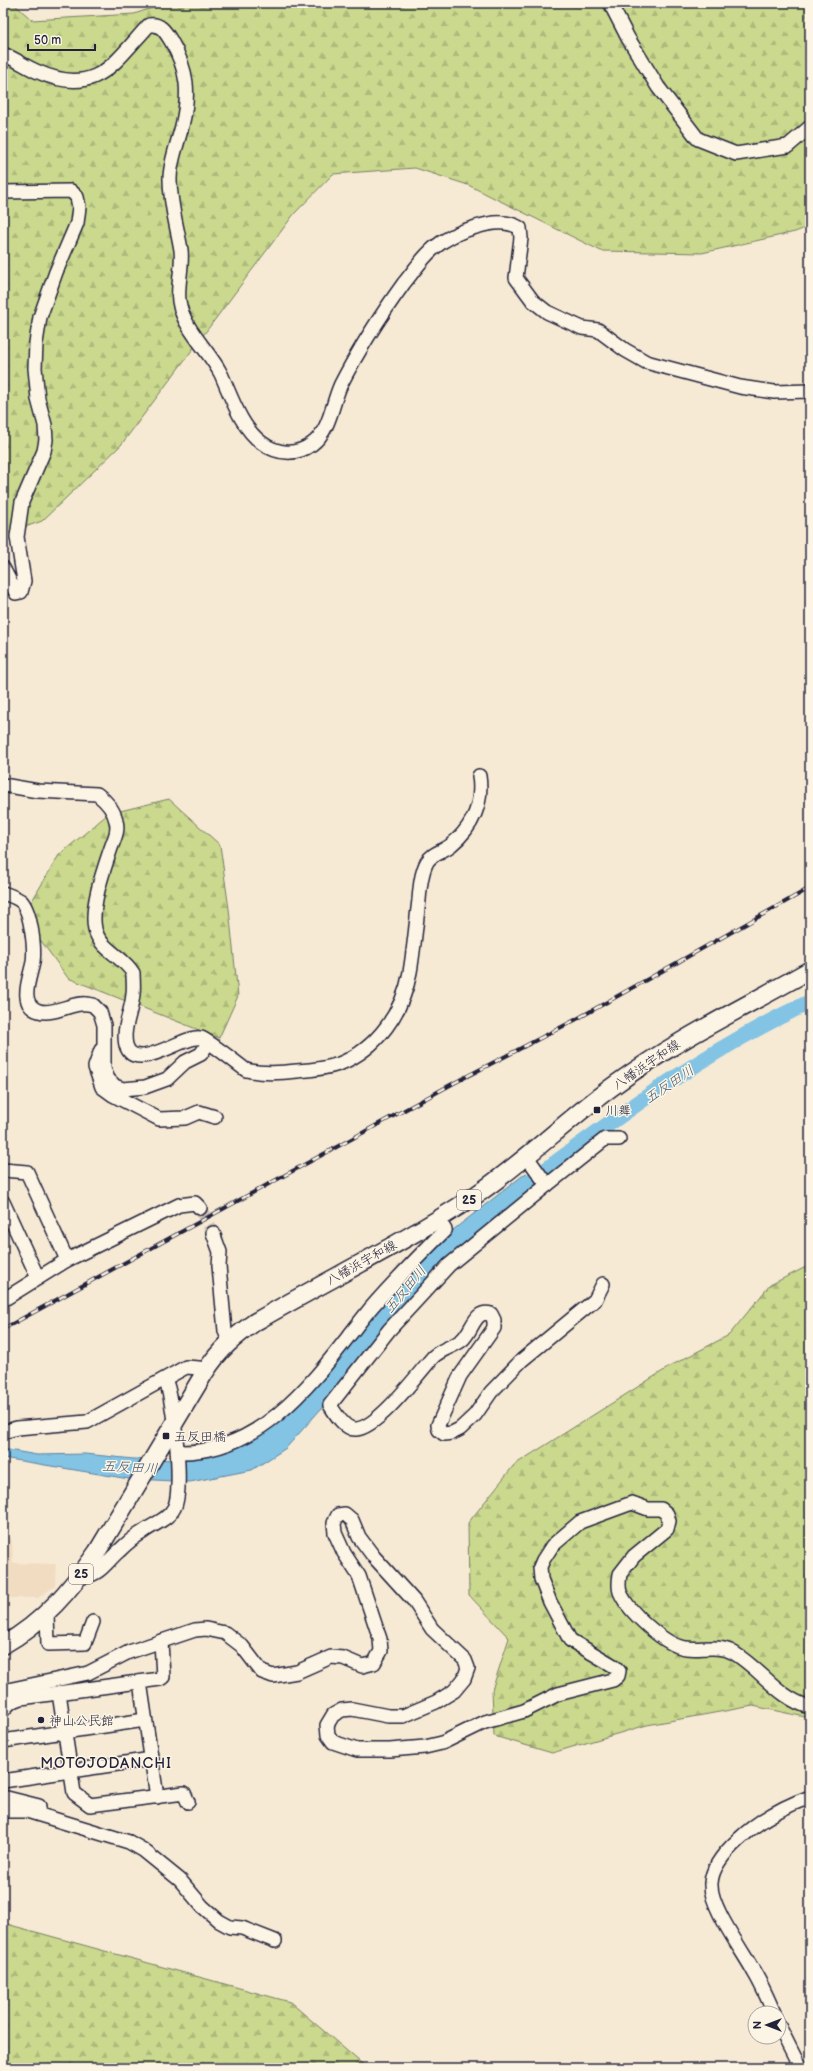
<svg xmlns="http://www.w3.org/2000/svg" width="813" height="2071" font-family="'Balsamiq Sans','Klee One',sans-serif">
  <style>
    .built { fill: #f1dcc2 }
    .forest { fill: url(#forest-firs); stroke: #767e64 }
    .water { fill: #83c3e4; stroke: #5c83a0 }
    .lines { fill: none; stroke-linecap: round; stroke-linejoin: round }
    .river { stroke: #83c3e4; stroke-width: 16 }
    .minor-tunnel { stroke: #ccc2b6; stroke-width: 13; stroke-dasharray: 13 6; stroke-linecap: butt }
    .minor-casing { stroke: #22223b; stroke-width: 16 }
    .major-casing { stroke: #22223b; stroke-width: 20 }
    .minor { stroke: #fcf5e5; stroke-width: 13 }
    .major { stroke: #fcf5e5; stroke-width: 17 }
    .rail-casing { stroke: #22223b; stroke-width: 4 }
    .rail { stroke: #fcf5e5; stroke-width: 2.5; stroke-dasharray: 8; stroke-linecap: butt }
    .poi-dot { fill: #22223b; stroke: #fcf5e5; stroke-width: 1.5 }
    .labels { text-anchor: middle; stroke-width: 3; stroke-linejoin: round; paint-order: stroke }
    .shield { fill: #fcf5e5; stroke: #63616e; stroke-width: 1 }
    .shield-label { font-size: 12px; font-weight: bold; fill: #22223b }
    .street-label { font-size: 13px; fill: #22223b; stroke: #fcf5e5 }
    .poi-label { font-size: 13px; fill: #22223b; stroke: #fcf5e5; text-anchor: start }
    .water-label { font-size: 14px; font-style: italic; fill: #445a76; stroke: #fcf5e5 }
    .quarter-label { font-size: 15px; letter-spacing: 1px; fill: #22223b; stroke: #fcf5e5 }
  </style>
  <defs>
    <pattern id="forest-firs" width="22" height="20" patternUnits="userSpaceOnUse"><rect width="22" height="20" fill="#cad98d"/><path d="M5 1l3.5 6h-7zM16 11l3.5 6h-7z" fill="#adba7b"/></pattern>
  </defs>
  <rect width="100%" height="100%" fill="#f7ead5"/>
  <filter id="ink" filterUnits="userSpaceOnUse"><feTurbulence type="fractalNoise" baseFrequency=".025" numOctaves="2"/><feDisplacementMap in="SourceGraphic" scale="8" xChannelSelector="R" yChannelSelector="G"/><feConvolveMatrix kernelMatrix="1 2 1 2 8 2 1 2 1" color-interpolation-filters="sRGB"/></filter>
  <g filter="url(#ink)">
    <path class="built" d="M3 1538 12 1539 13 1563 56 1564 55 1586 38 1598H9L8 1623 3 1625Z"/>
    <g class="forest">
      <path d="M3 3H13L32 20 134 14 167 3H810V226L795 232 702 253 601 251 468 185 415 168 333 174 294 214 121 445 42 521 3 535Z"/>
      <path d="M169 799 220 845 229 909 238 996 219 1038 68 978 23 916 59 855 108 814Z"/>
      <path d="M810 1265V1718L753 1706 647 1725 552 1753 494 1736 492 1690 509 1638 469 1595 468 1523 514 1465 674 1364 729 1335 770 1285Z"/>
      <path d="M3 1923 290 2002 367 2068H3Z"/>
    </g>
    <path class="water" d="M526 1173 538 1189 399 1310 321 1409 286 1448 252 1470 190 1482 155 1480 129 1479 3 1458V1449L37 1455 85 1454 134 1459 183 1460 210 1456 243 1443 380 1306 432 1250 453 1230Z"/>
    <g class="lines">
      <path class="river" d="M515 1193C609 1123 703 1051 810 1002"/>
      <path class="minor-tunnel" d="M200 1208 213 1233"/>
      <defs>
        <g id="minor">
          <path d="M610 3 628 38 658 87 698 139 736 154 788 146 810 127"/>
          <path d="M3 54C15 59 25 66 36 71 96 98 113 64 149 25 160 23 165 31 171 41 188 70 190 93 182 126 178 143 170 161 170 179 170 206 177 225 181 250 183 267 177 284 179 301 183 329 209 350 221 374 231 396 241 428 262 443 277 454 296 456 312 444 330 431 332 403 341 384 359 349 381 315 404 283 414 271 422 258 434 248 446 238 461 231 476 227 491 222 507 220 520 228L521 238 516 278 533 301 547 312 582 328 598 330 625 350 646 362 740 387 774 392 810 391"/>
          <path d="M3 192 71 191 77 197 79 207 77 223 56 272 40 317 36 343 35 368 38 399 45 425 46 440 44 451 22 502 17 537 24 581 21 592 16 593 3 568"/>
          <path d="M3 785 38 791 97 794C106 801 114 809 116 821 119 831 114 839 111 848 104 869 90 907 95 929 99 949 123 956 133 973 133 980 134 987 133 994 132 1011 122 1028 126 1045 135 1075 184 1034 201 1038 208 1040 239 1065 246 1070 262 1074 281 1073 297 1071 311 1070 325 1069 339 1064 377 1049 403 1012 410 972 414 949 416 924 419 900 420 888 421 873 427 862 432 853 444 851 451 845 473 827 483 803 479 776"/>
          <path d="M3 893C9 895 18 898 22 902 31 913 35 948 33 962 31 975 17 1005 39 1011 52 1015 68 1005 81 1004 85 1003 89 1004 93 1005L100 1012 104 1025V1069L108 1079 115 1086 123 1089 145 1087 167 1079 185 1062 201 1054 208 1043"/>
          <path d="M101 1050 95 1067 102 1087 113 1095 159 1119 185 1118 199 1112 215 1117"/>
          <path d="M527 1157 547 1185 449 1265 389 1330 330 1405C335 1413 345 1430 356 1429 378 1428 418 1374 433 1357 441 1349 453 1347 462 1340 473 1331 474 1309 491 1314L494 1320V1328L460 1376 438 1425 439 1430 444 1434 452 1433 460 1429 475 1415 491 1392 522 1360 595 1300 603 1284"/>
          <path d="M3 1170 27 1172 67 1260"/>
          <path d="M547 1185 605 1139H619"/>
          <path d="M3 1202 38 1278"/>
          <path d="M213 1233 220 1252 219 1266 225 1331 229 1341"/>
          <path d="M3 1300 67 1260 179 1205 195 1203 200 1208"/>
          <path d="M3 1432 17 1428 87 1422 186 1367 199 1368 205 1372"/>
          <path d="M178 1452C268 1454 320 1371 370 1309 394 1281 419 1256 445 1230L438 1219"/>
          <path d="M80 1577C99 1577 106 1562 119 1551 126 1544 134 1537 143 1532 153 1524 168 1520 174 1508 184 1490 174 1399 165 1379"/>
          <path d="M47 1614 48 1644 85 1643 93 1622"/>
          <path d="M140 1682 157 1797"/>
          <path d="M3 1691 88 1673 129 1652 195 1630 206 1629 225 1633 242 1646 262 1672 273 1676 297 1672 331 1657 343 1658 362 1666 374 1663 381 1651 380 1639 359 1576 344 1553 335 1533 334 1523 338 1515 345 1514 352 1520 359 1537 374 1557 414 1601 432 1629 465 1660 468 1668 464 1679 454 1691 436 1702 403 1716H388L352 1709 342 1710 333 1715 327 1725 328 1735 333 1742 357 1750H390L425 1747 442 1743 485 1722 524 1711 558 1694 613 1680 618 1676 619 1671 614 1666 570 1640 550 1602 541 1579 540 1567 543 1560 552 1546 580 1522 632 1503 648 1509H661L667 1514 669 1521 667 1529 634 1556 620 1574C619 1580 618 1586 620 1592 628 1611 665 1646 686 1648 702 1650 719 1644 734 1653 761 1669 779 1699 810 1707"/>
          <path d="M59 1693 74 1793 90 1805 184 1793 188 1802"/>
          <path d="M3 1710 11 1702 21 1698 160 1679 163 1677 161 1641"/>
          <path d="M3 1741 145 1720"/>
          <path d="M3 1781 152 1759"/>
          <path d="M3 1797 39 1806"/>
          <path d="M3 1811H27L129 1842 143 1850 180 1880 202 1906 219 1921 230 1927 242 1928 275 1941"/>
          <path d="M774 2013C768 1999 762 1985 754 1972 743 1951 709 1906 711 1883 712 1866 726 1851 738 1840 759 1820 782 1807 810 1797"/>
          <path d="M779 2026 800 2068"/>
        </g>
        <path id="major" d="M3 1645C43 1623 71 1589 97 1552L205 1372C220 1349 234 1337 255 1322 327 1280 404 1243 473 1197 524 1163 567 1119 616 1084 677 1039 745 1007 810 970"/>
      </defs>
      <use href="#minor" class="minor-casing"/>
      <use href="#major" class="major-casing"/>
      <use href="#minor" class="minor"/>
      <use href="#major" class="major"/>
      <defs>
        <path id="rail" d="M3 1329 454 1083 575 1020 810 888"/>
      </defs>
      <use href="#rail" class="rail-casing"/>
      <use href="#rail" class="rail"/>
    </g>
  </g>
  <g class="poi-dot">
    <rect x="593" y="1106" width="8" height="8" rx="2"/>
    <rect x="162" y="1432" width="8" height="8" rx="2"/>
    <circle cx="41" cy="1720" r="4"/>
  </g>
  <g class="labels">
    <g class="shield">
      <rect x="457" y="1190" width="24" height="20" rx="3"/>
      <rect x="69" y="1564" width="24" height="20" rx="3"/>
    </g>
    <g class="shield-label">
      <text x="469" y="1204">25</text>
      <text x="81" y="1578">25</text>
    </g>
    <g class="street-label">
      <text transform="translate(646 1064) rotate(-34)" y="5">八幡浜宇和線</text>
      <text transform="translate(361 1262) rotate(-29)" y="5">八幡浜宇和線</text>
    </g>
    <g class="poi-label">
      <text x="605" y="1115">川舞</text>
      <text x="174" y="1441">五反田橋</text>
      <text x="49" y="1725">神山公民館</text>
    </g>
    <g class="water-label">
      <text transform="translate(669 1084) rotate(-34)" y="5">五反田川</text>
      <text transform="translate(405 1289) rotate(-50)" y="5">五反田川</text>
      <text transform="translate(130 1467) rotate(3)" y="5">五反田川</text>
    </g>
    <g class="quarter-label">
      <text x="106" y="1768">MOTOJODANCHI</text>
    </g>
  </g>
  <rect width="813" height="2071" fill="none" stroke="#fcf5e5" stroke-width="16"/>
  <rect x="8" y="8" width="797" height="2055" fill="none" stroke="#22223b" stroke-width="1.5" filter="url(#ink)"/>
  <g transform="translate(767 2025) rotate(270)"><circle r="19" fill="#fcf5e5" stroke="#a5a1a1"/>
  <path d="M0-3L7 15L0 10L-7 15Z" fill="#22223b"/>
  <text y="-6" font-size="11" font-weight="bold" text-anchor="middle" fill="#22223b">N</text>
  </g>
  <path d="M28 44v6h67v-6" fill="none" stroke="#22223b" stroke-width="2"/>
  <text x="34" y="44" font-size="12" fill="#22223b" stroke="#fcf5e5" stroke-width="3" paint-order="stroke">50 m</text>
</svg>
